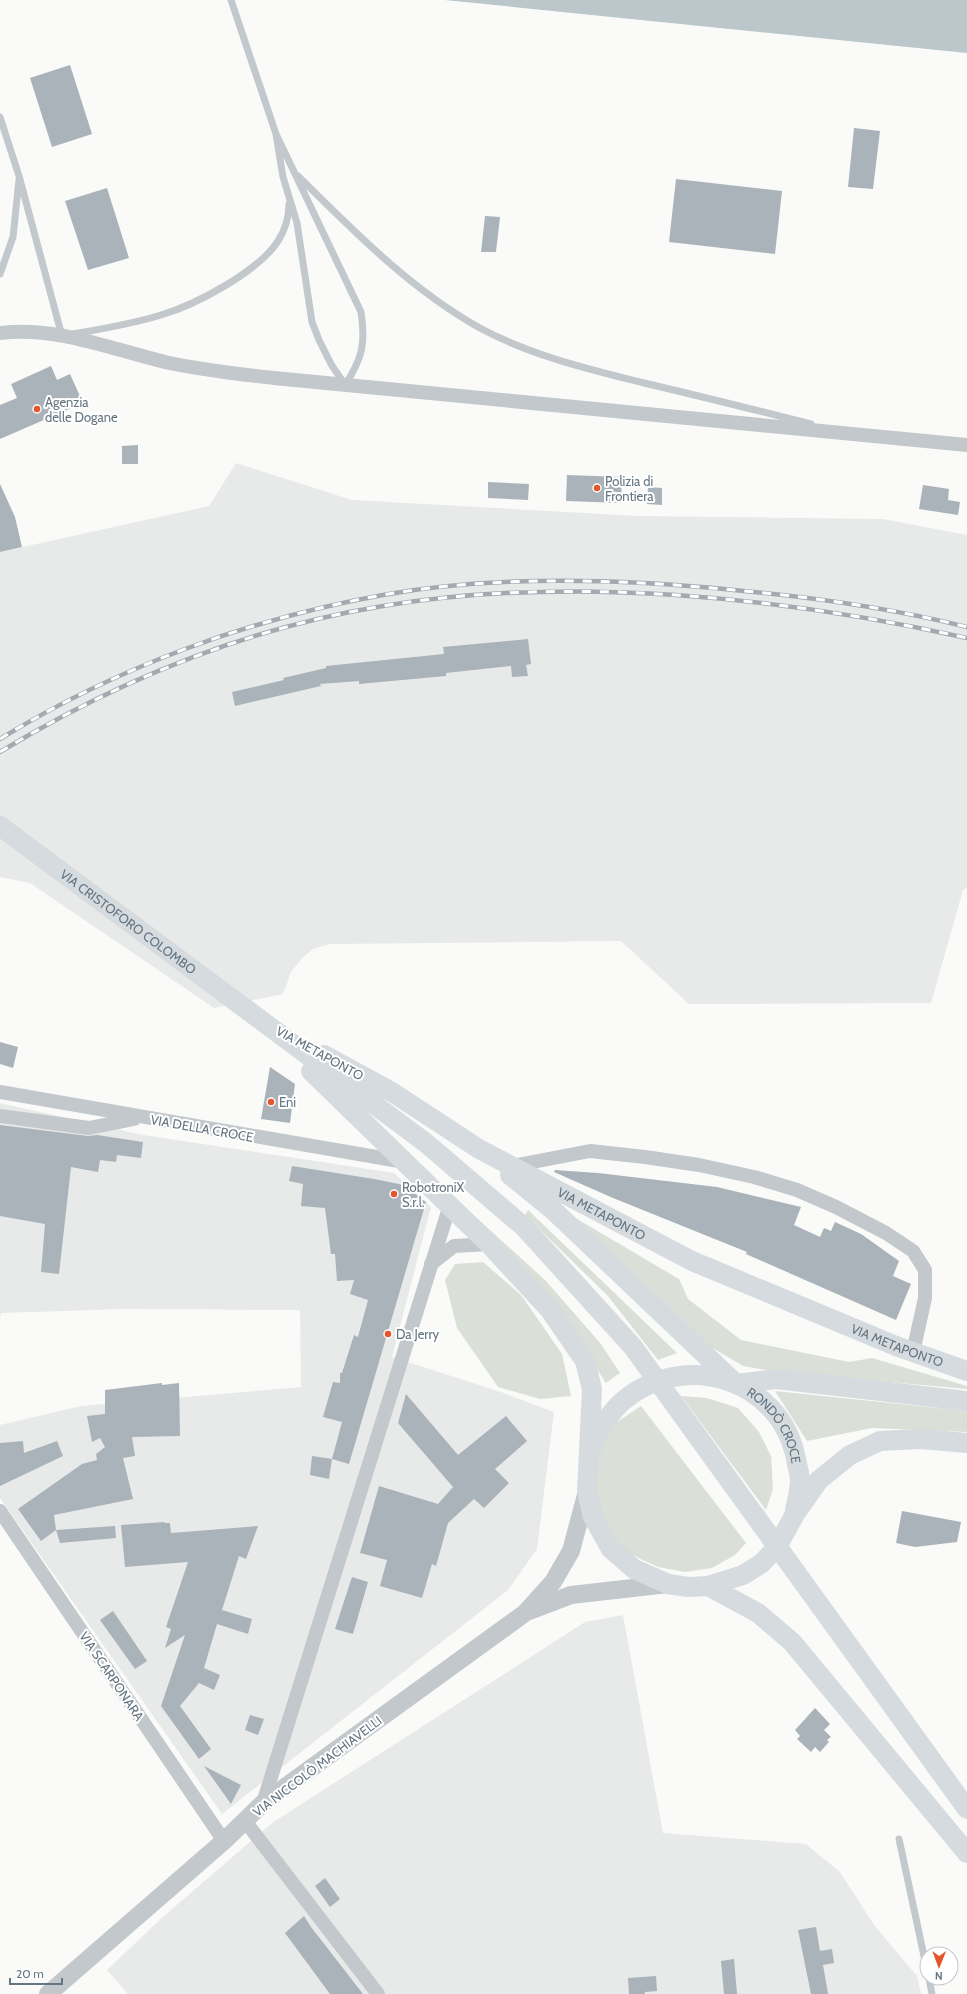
<svg xmlns="http://www.w3.org/2000/svg" width="967" height="1994" font-family="Cabin,sans-serif">
  <style>
    .built { fill: #e8e9e9 }
    .green { fill: #dadfd7 }
    .water { fill: #bbc7cb }
    .building { fill: #aab3b9 }
    .lines { fill: none; stroke-linecap: round; stroke-linejoin: round }
    .service { stroke: #c3c8cc; stroke-width: 7 }
    .minor { stroke: #c3c8cc; stroke-width: 14 }
    .tertiary { stroke: #c3c8cc; stroke-width: 18 }
    .secondary { stroke: #d6dbdf; stroke-width: 20 }
    .rail-casing { stroke: #a2aab0; stroke-width: 4.5 }
    .rail { stroke: #fff; stroke-width: 3; stroke-dasharray: 9; stroke-linecap: butt }
    .poi-dot { fill: #e4572e; stroke: #fff; stroke-width: 1.5 }
    .labels { text-anchor: middle; stroke-width: 4; stroke-linejoin: round; paint-order: stroke }
    .poi-label { font-size: 13px; fill: #657683; stroke: #fff; text-anchor: start }
    .street-label { font-size: 13px; fill: #657683; stroke: #fff }
  </style>
  <rect width="100%" height="100%" fill="#fafaf8"/>
  <g class="built">
    <path d="M236 463 352 500 639 516 883 519 967 535V888L963 890 931 1003 689 1004 621 941 330 944 313 949 302 958 291 972 283 994 214 1008 30 883 0 877V552L209 506Z"/>
    <path d="M0 1103 143 1135 394 1173 431 1207 392 1357 501 1392 554 1412 537 1549 508 1590 222 1814 0 1498V1425L81 1406 301 1387 300 1310 124 1309 1 1313 0 1319Z"/>
    <path d="M623 1615 663 1833 806 1844 840 1872 874 1925 917 1976 921 1994H128L107 1970 164 1916 272 1823 585 1622Z"/>
  </g>
  <g class="green">
    <path d="M444 1188 546 1281 601 1344 620 1373 606 1383 548 1294Z"/>
    <path d="M528 1210 677 1353 658 1360 608 1296 525 1215Z"/>
    <path d="M572 1216 679 1279 688 1299 741 1340 849 1362 872 1358 967 1386V1389L777 1372 743 1366 711 1347Z"/>
    <path d="M483 1262 521 1295 562 1354 571 1396 540 1399 498 1387 457 1328 445 1280 455 1264Z"/>
    <path d="M775 1391 967 1411V1432L872 1428 807 1441Z"/>
    <path d="M681 1396 707 1398 738 1408 759 1432 771 1456 773 1489 766 1510Z"/>
    <path d="M641 1406 746 1543 735 1555 712 1568 685 1572 658 1567 626 1552 605 1526 596 1495 597 1453 617 1422Z"/>
  </g>
  <path class="water" d="M445 0H967V53Z"/>
  <g class="building">
    <path d="M70 65 92 134 52 147 30 78Z"/>
    <path d="M854 128 880 131 873 189 848 187Z"/>
    <path d="M676 179 782 191 775 254 669 242Z"/>
    <path d="M107 188 129 258 88 270 65 201Z"/>
    <path d="M485 216 500 217 496 252H481Z"/>
    <path d="M51 366 57 380 70 374 83 403 0 439V405L17 398 11 384Z"/>
    <path d="M138 445V464H122V446Z"/>
    <path d="M567 475 622 477 621 503 566 501Z"/>
    <path d="M488 482 529 484 528 500 488 498Z"/>
    <path d="M0 484 15 517 22 547 0 552Z"/>
    <path d="M923 485 949 489 948 500 960 502 958 515 919 509Z"/>
    <path d="M648 487 662 488V505L647 504Z"/>
    <path d="M528 639 531 664 526 665 528 676 512 677 511 666 446 673V676L359 684V681L320 684 321 686 235 706 232 692 284 680 283 678 326 668V666L444 654 443 647Z"/>
    <path d="M0 1042 18 1047 13 1068 0 1064Z"/>
    <path d="M270 1067 295 1084 290 1123 261 1119Z"/>
    <path d="M0 1125 88 1136 97 1135 143 1142 141 1158 117 1155 116 1162 100 1160 98 1172 71 1167 59 1274 41 1272 45 1224 0 1216Z"/>
    <path d="M292 1166 374 1179 404 1185 426 1202 349 1464 332 1459 342 1422 323 1417 333 1382 340 1383V1373H342L354 1335 358 1337 368 1300 350 1294 354 1280 337 1281 335 1254H331L325 1208 301 1206 303 1184 289 1181Z"/>
    <path d="M555 1170 598 1173 717 1187 801 1207 794 1225 820 1237 824 1228 831 1231 835 1222 861 1234 899 1261 893 1276 911 1284 896 1320 746 1254 747 1252 613 1198 554 1172Z"/>
    <path d="M162 1383V1385L179 1383 180 1436 132 1437 135 1456 123 1458 133 1499 54 1515 56 1530 41 1541 18 1509 82 1464 97 1460 96 1454 105 1447 100 1438 92 1442 87 1416 105 1414V1390Z"/>
    <path d="M406 1394 458 1455 506 1416 527 1441 495 1469 509 1483 484 1508 474 1499 448 1523 436 1566 432 1564 422 1598 380 1586 387 1560 360 1553 379 1486 438 1504 453 1487 398 1423Z"/>
    <path d="M23 1441 24 1453 57 1441 63 1456 0 1486V1443Z"/>
    <path d="M312 1456 332 1459 329 1479 310 1475Z"/>
    <path d="M902 1511 961 1522 957 1542 915 1547 896 1543Z"/>
    <path d="M165 1522 164 1523H170L171 1533 258 1526 246 1559 239 1556 222 1610 252 1619 248 1634 217 1624 204 1668 220 1675 214 1690 199 1683 180 1706 211 1749 199 1759 161 1706 185 1635 165 1648 171 1629 166 1627 188 1562 125 1567 121 1525Z"/>
    <path d="M115 1526 116 1538 60 1543 56 1530Z"/>
    <path d="M352 1577 368 1582 353 1634 335 1629Z"/>
    <path d="M113 1611 147 1661 135 1669 100 1620Z"/>
    <path d="M815 1708 830 1724 824 1730 831 1737 827 1740 829 1742 820 1752 815 1747 811 1752 797 1739 800 1736 795 1730Z"/>
    <path d="M250 1715 264 1719 258 1735 245 1730Z"/>
    <path d="M204 1766 241 1785 231 1804Z"/>
    <path d="M325 1878 340 1899 330 1907 315 1886Z"/>
    <path d="M304 1916 311 1927 363 1994H330L285 1933Z"/>
    <path d="M816 1927 820 1951 832 1949 834 1963 823 1965 828 1994H811L798 1930Z"/>
    <path d="M734 1959 737 1994H724L721 1961Z"/>
    <path d="M656 1976 657 1991 645 1992V1994H629L628 1978Z"/>
  </g>
  <g class="lines">
    <g class="service">
      <path d="M231 0 276 134 283 177 297 223 312 322 319 340 331 364 345 385C362 359 366 344 361 312L276 134"/>
      <path d="M0 117 19 176 62 336C95 330 129 325 161 315 195 305 258 272 278 241 285 230 289 218 289 204"/>
      <path d="M298 176C354 231 409 288 478 327 529 355 588 369 644 383 700 396 755 410 811 424"/>
      <path d="M0 274 13 237 19 180"/>
      <path d="M899 1839 927 1970"/>
      <path d="M929 1978 932 1994"/>
    </g>
    <g class="minor">
      <path d="M0 333C56 326 111 349 165 362 200 370 238 374 274 378L967 445"/>
      <path d="M0 1092 405 1162"/>
      <path d="M0 1116 89 1128 134 1119"/>
      <path d="M512 1166 590 1151 645 1157 699 1165 754 1177 797 1190 836 1207 886 1233 913 1251 925 1270V1298L913 1352"/>
      <path d="M431 1264 454 1246 489 1244"/>
      <path d="M0 1511 224 1841"/>
      <path d="M263 1803 450 1205"/>
      <path d="M245 1821 378 1994"/>
    </g>
    <g class="tertiary">
      <path d="M529 1611 571 1595 668 1584"/>
      <path d="M48 1994 224 1841 263 1803 525 1613 553 1582 571 1551 587 1491"/>
    </g>
    <g class="secondary">
      <path id="s1" d="M0 826 426 1143 524 1227 633 1347 967 1809"/>
      <path id="s2" d="M324 1055 392 1092 479 1149 692 1261 896 1346 967 1371"/>
      <path d="M311 1071 489 1244 550 1310 585 1361 592 1389 587 1491 593 1517 611 1549 634 1569 668 1584 688 1587 708 1586 743 1575 762 1563 777 1547 795 1514 819 1480 850 1455 880 1441 921 1439 967 1443"/>
      <path d="M510 1175 553 1210 736 1384 776 1379 967 1401"/>
      <path id="s3" d="M593 1446C600 1429 609 1413 623 1401 684 1349 781 1379 796 1459 797 1466 800 1474 800 1480 800 1490 797 1501 795 1510"/>
      <path d="M708 1586 758 1613 792 1642 967 1853"/>
    </g>
    <defs>
      <g id="rail">
        <path d="M0 739C117 667 249 619 383 595 494 575 623 579 734 590 812 597 891 608 967 627"/>
        <path d="M0 752C117 681 247 628 383 606 571 575 781 597 967 638"/>
      </g>
    </defs>
    <use href="#rail" class="rail-casing"/>
    <use href="#rail" class="rail"/>
  </g>
  <g class="poi-dot">
    <circle cx="37" cy="409" r="4"/>
    <circle cx="597" cy="488" r="4"/>
    <circle cx="271" cy="1102" r="4"/>
    <circle cx="394" cy="1194" r="4"/>
    <circle cx="388" cy="1334" r="4"/>
  </g>
  <g class="labels">
    <g class="poi-label">
      <text x="45" y="407">Agenzia<tspan x="45" dy="15">delle Dogane</tspan></text>
      <text x="605" y="486">Polizia di<tspan x="605" dy="15">Frontiera</tspan></text>
      <text x="279" y="1107">Eni</text>
      <text x="402" y="1192">RobotroniX<tspan x="402" dy="15">S.r.l.</tspan></text>
      <text x="396" y="1339">Da Jerry</text>
    </g>
    <g class="street-label">
      <text dy="5" stroke="none"><textPath href="#s1" startOffset="160">VIA CRISTOFORO COLOMBO</textPath></text>
      <text transform="translate(320 1053) rotate(29)" y="5">VIA METAPONTO</text>
      <text transform="translate(202 1128) rotate(10)" y="5">VIA DELLA CROCE</text>
      <text dy="5" stroke="none"><textPath href="#s2" startOffset="320">VIA METAPONTO</textPath></text>
      <text dy="5" stroke="none"><textPath href="#s2" startOffset="644">VIA METAPONTO</textPath></text>
      <text dy="5" stroke="none"><textPath href="#s3" startOffset="234">RONDÒ CROCE</textPath></text>
      <text transform="translate(112 1676) rotate(56)" y="5">VIA SCARPONARA</text>
      <text transform="translate(317 1766) rotate(-37)" y="5">VIA NICCOLÒ MACHIAVELLI</text>
    </g>
  </g>
  <g transform="translate(939 1966) rotate(181)"><circle r="19" fill="#ffffff" stroke="#c1c8cd"/>
  <path d="M0-3L7 15L0 10L-7 15Z" fill="#e4572e"/>
  <text y="-6" font-size="11" font-weight="bold" text-anchor="middle" fill="#657683">N</text>
  </g>
  <path d="M10 1978v6h52v-6" fill="none" stroke="#657683" stroke-width="2"/>
  <text x="16" y="1978" font-size="12" fill="#657683" stroke="#ffffff" stroke-width="3" paint-order="stroke">20 m</text>
</svg>
